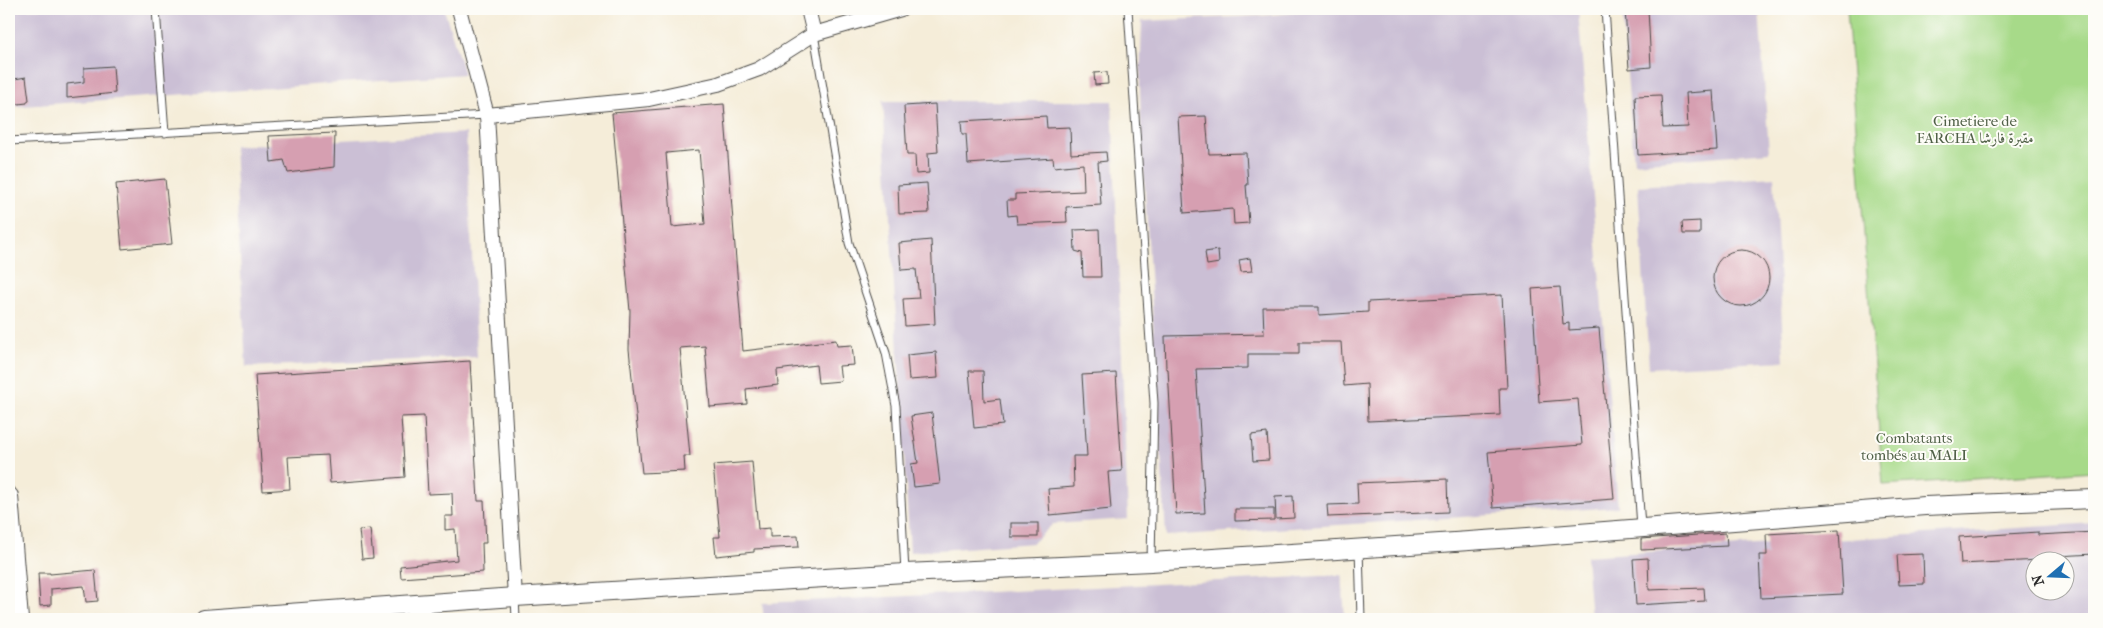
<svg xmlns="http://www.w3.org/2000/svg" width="2103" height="628" font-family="'IM FELL French Canon',Amiri,serif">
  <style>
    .industrial { fill: #cbbfd5; fill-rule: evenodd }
    .green { fill: #a7da89; stroke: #69825a }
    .building { fill: #d69fb1; fill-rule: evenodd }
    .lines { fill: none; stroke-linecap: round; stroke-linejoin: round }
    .service-casing { stroke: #494845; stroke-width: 9 }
    .minor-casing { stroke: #494845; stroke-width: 16 }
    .tertiary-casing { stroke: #494845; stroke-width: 20 }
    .service { stroke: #fff; stroke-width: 7 }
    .minor { stroke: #fff; stroke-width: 14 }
    .tertiary { stroke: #fff; stroke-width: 18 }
    .labels { text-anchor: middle; stroke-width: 4; stroke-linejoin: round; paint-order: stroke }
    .park-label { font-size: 15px; fill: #506047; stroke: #fdfcf7 }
  </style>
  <rect width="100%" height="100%" fill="#fdfcf7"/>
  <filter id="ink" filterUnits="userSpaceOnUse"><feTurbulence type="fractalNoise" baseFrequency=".02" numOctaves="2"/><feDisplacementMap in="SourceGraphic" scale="10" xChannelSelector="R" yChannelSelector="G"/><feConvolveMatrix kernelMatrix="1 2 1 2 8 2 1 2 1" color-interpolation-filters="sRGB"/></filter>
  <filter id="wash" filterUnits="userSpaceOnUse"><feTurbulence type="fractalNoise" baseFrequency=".0096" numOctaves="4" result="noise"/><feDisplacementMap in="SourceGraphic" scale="20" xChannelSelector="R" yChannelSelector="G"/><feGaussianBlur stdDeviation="1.12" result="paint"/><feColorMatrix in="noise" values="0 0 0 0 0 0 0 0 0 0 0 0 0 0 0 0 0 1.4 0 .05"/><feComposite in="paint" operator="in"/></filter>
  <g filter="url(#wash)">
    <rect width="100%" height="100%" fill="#f5edd9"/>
    <g class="industrial">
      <path d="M9 9H444L464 74 9 107Z"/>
      <path d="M1340 9H1578L1618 507 1166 536 1141 125 1140 85 1142 21 1261 16Z"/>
      <path d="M1622 9H1759L1769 152 1634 163Z"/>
      <path d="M883 101H1112L1128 519 1053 524 1033 543 910 552Z"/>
      <path d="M466 133 477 357 246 367 234 146Z"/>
      <path d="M1774 177 1784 361 1649 368 1638 186Z"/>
      <path d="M2094 523V619H1591L1586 556ZM2036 560H2066V590H2036Z"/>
      <path d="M1342 575 1345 619H764L762 603Z"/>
    </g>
    <path class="green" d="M1847 9H2094V471L1883 485Z"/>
    <g id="blocks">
      <g class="building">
        <path d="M1625 9H1648L1651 67 1629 69Z"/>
        <path d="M113 66 115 93 67 98V84L84 82V68Z"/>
        <path d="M1107 72 1108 84 1095 85 1094 73Z"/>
        <path d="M26 77 29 100 27 101V103L9 105V80Z"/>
        <path d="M1713 91 1717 150 1638 155 1635 96 1661 95 1663 128 1688 127 1686 93Z"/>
        <path d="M724 104 743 351 836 340 837 346 852 345 854 365 839 366 841 381 818 383 816 365 777 370 778 385 746 389 747 404 710 407 705 346 680 348 690 456H684L685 471 642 473 629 349 630 311 612 113ZM699 150 705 224 672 227 666 153Z"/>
        <path d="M935 104 938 152 928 153 929 173 916 174 915 155H907L904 106Z"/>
        <path d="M1046 116 1047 128 1070 127 1071 154 1106 152 1107 161 1098 162 1101 205 1066 207 1067 222 1017 224 1016 215 1008 216 1007 200H1015V194L1084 191 1083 164 1054 167 1053 158 968 164 966 134H962L961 121Z"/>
        <path d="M1206 116 1209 154 1246 153 1248 185H1246L1249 223 1234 224 1233 209 1184 213 1178 117Z"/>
        <path d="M335 133 334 167 288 173 284 160 271 162 269 136Z"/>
        <path d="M165 179 172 244 122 249 116 184Z"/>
        <path d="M927 183 929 213 899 214 898 185Z"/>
        <path d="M1700 221V234H1683L1682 222Z"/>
        <path d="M1099 229 1101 277H1083L1082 253 1075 251 1074 230Z"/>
        <path d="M931 240 935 324 905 326 903 299 919 298 916 269 901 270 899 243Z"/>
        <circle cx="1741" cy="278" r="28"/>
        <path d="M1218 250 1219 263 1207 265 1205 252Z"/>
        <path d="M1250 258 1252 271 1241 272 1239 260Z"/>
        <path d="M1560 287 1563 324 1569 323V330L1599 328 1614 499 1493 508 1488 452 1582 445 1578 399 1539 402 1532 289Z"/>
        <path d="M1502 295 1507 388H1499L1500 415 1368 421 1367 384 1344 386 1341 342H1299V354H1248V368L1196 369 1205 513 1176 514 1168 369H1166L1165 336 1264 334 1263 307H1319V315L1368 312V302Z"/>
        <path d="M936 352 938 378 909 380 907 355Z"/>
        <path d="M470 361 478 501H484L486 543H482L483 572 401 578 400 566 457 560 455 529 445 530V516H453L452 493 428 494 424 416 401 417 405 477 330 483 328 455 288 457 290 489 263 491 255 375Z"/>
        <path d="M969 371H983L984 401 1000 399 1003 425 974 428Z"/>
        <path d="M1116 373 1122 471 1108 472 1111 509 1050 515 1048 489 1074 487 1073 456H1087L1082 375Z"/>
        <path d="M932 413 940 484 914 487 911 464 918 463 911 416Z"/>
        <path d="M1267 433 1269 460 1253 461 1251 435Z"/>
        <path d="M752 462 758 529 770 528V537L798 536 799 547 754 549V552L716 556 714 537H720L713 465Z"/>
        <path d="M1447 479 1448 512 1328 517 1327 505 1358 504 1357 483Z"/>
        <path d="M1293 496 1294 518 1276 519 1275 497Z"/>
        <path d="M1235 509H1274V520L1235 521Z"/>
        <rect x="1011" y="523" width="27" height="14"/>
        <path d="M370 529 373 558 362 559 359 530Z"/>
        <path d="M1839 530 1843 594 1761 598 1759 555H1767L1766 534Z"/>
        <path d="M2038 532V535L2094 532V554L2040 557V560L1961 564 1959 537Z"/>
        <path d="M1726 533 1727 546 1641 550V539Z"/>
        <path d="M1923 554 1924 584 1899 585 1897 555Z"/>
        <path d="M1648 558 1649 590 1704 588 1705 601 1636 605 1633 559Z"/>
        <path d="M95 570 98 601 86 602 84 586 51 589V605L40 606 38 573H50V574Z"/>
      </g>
    </g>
  </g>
  <g filter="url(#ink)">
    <use href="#blocks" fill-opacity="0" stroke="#494845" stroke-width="1"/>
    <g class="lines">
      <defs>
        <g id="service">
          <path d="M156 9 165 133"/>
          <path d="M1128 9 1154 403 1151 562"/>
          <path d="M1605 9 1641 527"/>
          <path d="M814 34 849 243 886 353 896 406 905 572"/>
          <path d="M9 141 487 115"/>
          <path d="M1359 548 1361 619"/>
          <path d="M515 597 516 619"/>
        </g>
        <g id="minor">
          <path d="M459 9 487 115 515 597"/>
          <path d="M808 9 814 34"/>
          <path d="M487 115 649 99 718 84 759 69 814 34 901 9"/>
        </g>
        <g id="tertiary">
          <path d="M9 496 19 619"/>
          <path d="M204 619 515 597 905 573 1151 562 1322 551 1528 537 1925 506 2094 499"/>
        </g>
      </defs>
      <use href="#service" class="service-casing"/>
      <use href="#minor" class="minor-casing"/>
      <use href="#tertiary" class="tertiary-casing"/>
      <use href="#service" class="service"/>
      <use href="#minor" class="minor"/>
      <use href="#tertiary" class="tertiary"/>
    </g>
  </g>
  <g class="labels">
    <g class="park-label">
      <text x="1975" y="126">Cimetiere de<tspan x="1975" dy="17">FARCHA مقبرة فارشا</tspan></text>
      <text x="1914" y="443">Combatants<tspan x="1914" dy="17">tombés au MALI</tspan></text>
    </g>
  </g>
  <rect width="2103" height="628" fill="none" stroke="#fdfcf7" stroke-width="30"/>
  <g transform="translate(2050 576) rotate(251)"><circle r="24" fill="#fdfcf7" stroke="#a9a8a5"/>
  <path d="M0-4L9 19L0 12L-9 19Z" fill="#1f6fb2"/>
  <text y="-8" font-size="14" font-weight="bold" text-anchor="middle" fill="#2b2b2b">N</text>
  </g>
</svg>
